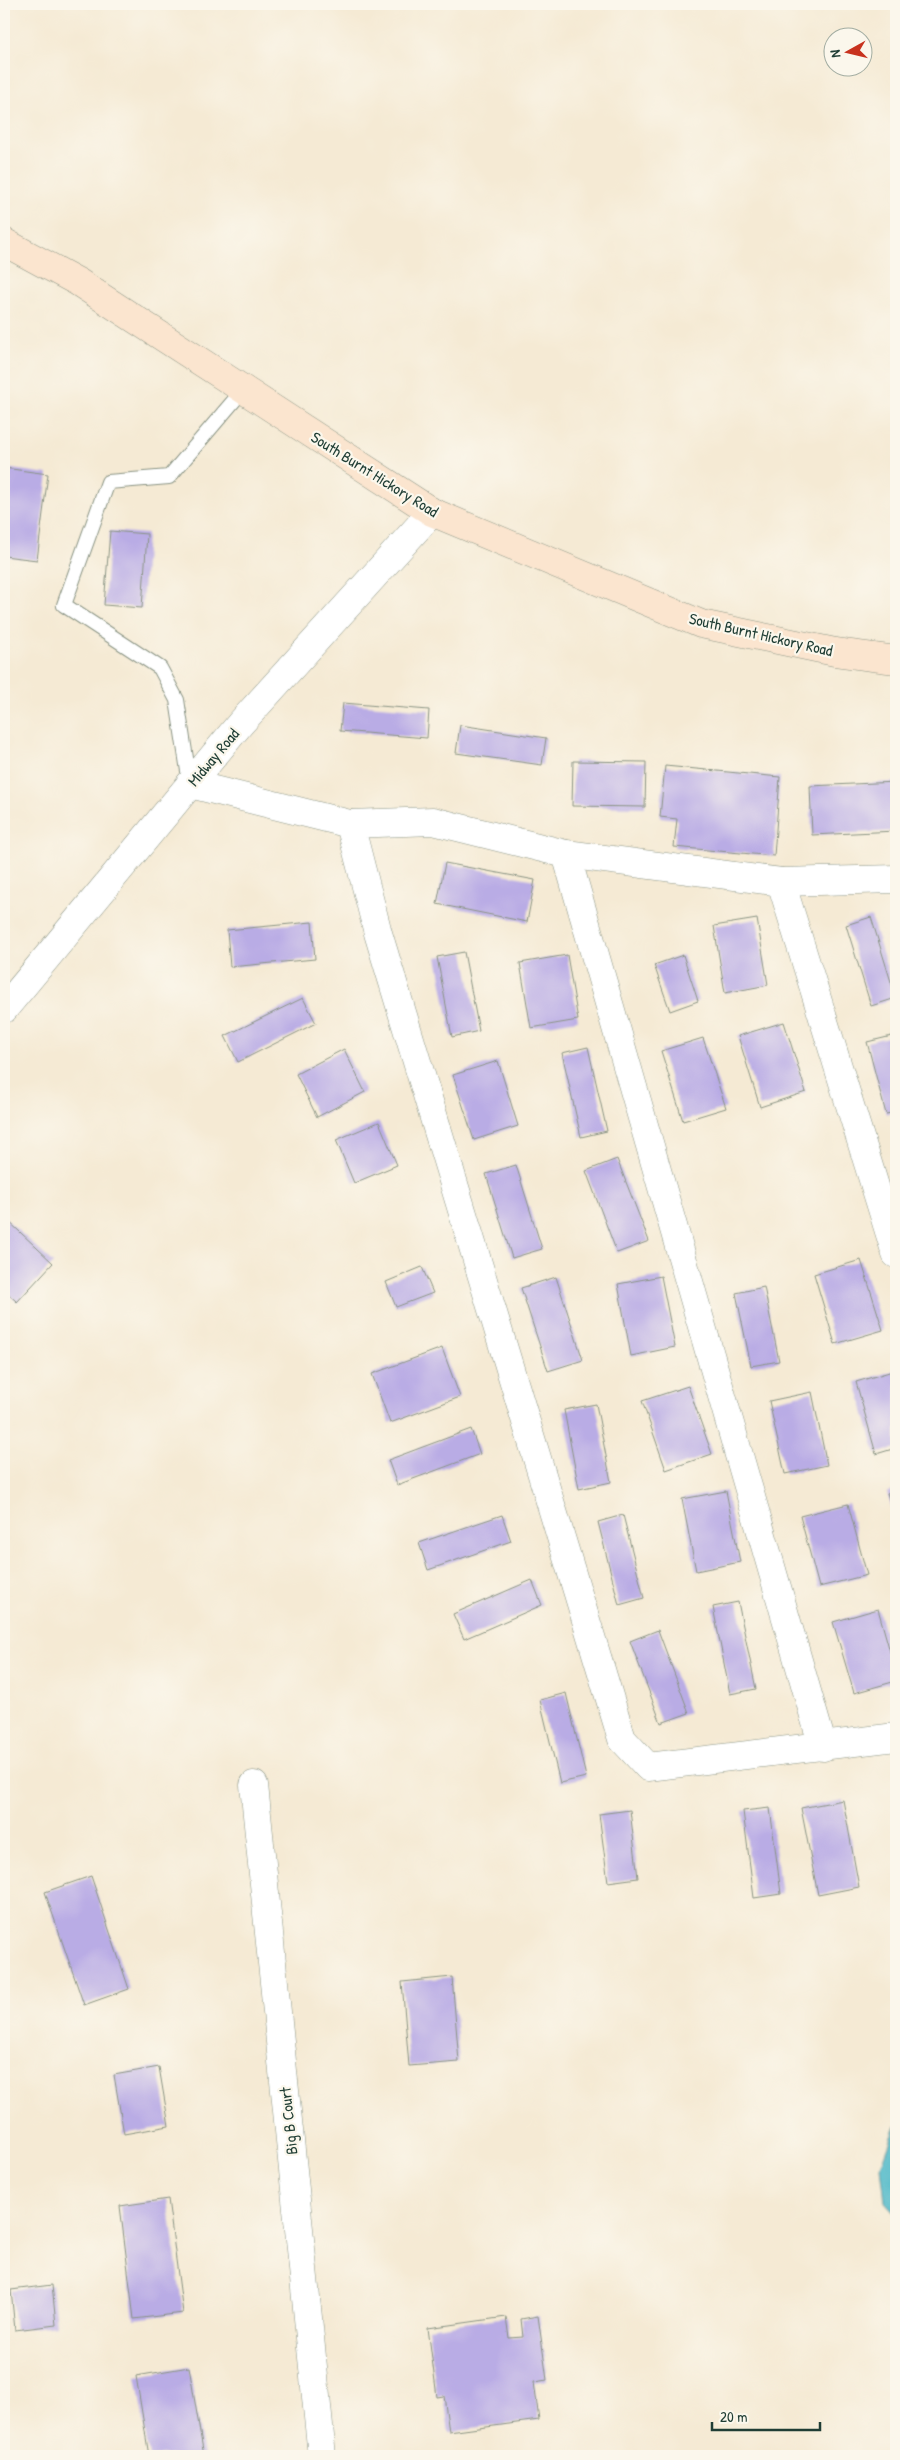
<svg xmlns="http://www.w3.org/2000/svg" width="900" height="2460" font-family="'Patrick Hand',sans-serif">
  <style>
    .water { fill: #4bb7c7; stroke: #357a7e }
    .building { fill: #b9ace5 }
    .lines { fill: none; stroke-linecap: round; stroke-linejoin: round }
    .lane-casing { stroke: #8a9484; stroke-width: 16 }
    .street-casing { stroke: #8a9484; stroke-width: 29 }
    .secondary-casing { stroke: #8a9484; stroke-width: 29 }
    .lane { stroke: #fff; stroke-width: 14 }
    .street { stroke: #fff; stroke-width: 28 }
    .secondary { stroke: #fbe5cf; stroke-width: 28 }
    .labels { text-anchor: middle; stroke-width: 4.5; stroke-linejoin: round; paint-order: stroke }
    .street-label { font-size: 16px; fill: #1f3d34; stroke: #fbf7ec }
  </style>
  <rect width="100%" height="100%" fill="#fbf7ec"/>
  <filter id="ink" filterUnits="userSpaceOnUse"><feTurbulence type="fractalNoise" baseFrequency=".02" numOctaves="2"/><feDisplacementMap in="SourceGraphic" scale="10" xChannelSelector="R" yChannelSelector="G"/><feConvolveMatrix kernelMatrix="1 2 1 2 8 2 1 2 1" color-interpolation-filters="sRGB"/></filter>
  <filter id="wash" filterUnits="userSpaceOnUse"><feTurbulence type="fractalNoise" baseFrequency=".0096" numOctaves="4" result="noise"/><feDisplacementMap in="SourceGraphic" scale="20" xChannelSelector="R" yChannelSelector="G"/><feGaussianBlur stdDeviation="1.12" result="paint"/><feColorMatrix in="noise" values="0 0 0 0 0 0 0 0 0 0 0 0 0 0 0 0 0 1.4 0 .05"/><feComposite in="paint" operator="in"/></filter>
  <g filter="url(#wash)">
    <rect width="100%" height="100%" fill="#f5ead4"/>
    <path class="water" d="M896 2126V2214L885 2202 881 2167Z"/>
    <g id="blocks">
      <g class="building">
        <path d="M4 468 48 474 37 560 4 556Z"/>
        <path d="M110 531 147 534 142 608 104 605Z"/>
        <path d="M343 703 429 710 427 738 340 731Z"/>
        <path d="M460 725 546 738 542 765 456 753Z"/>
        <path d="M573 761 646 762 645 807 572 806Z"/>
        <path d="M665 766 780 777 774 856 674 847 677 819 660 817Z"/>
        <path d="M896 782V831L812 835 810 786Z"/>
        <path d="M445 863 535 880 527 922 437 904Z"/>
        <path d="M871 917 896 998 871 1006 846 925Z"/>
        <path d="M757 919 768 985 725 993 714 926Z"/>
        <path d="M312 922 315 959 230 967 227 930Z"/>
        <path d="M464 952 479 1031 452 1037 437 957Z"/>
        <path d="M567 955 578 1020 531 1028 520 963Z"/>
        <path d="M683 955 698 1001 670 1011 654 965Z"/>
        <path d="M303 998 316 1023 238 1062 225 1036Z"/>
        <path d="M784 1022 806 1092 760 1107 738 1036Z"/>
        <path d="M896 1035V1112L886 1114 867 1042Z"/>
        <path d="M703 1038 726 1108 683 1121 661 1051Z"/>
        <path d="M588 1047 607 1131 581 1137 562 1053Z"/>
        <path d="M344 1049 365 1092 317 1117 296 1074Z"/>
        <path d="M498 1061 518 1126 474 1140 453 1075Z"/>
        <path d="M379 1122 397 1165 354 1183 336 1140Z"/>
        <path d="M617 1159 649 1241 617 1253 586 1171Z"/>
        <path d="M516 1165 542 1249 512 1258 486 1174Z"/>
        <path d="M4 1217 53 1263 17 1302 4 1290Z"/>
        <path d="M861 1260 883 1330 835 1344 814 1274Z"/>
        <path d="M422 1267 433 1293 396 1307 386 1282Z"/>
        <path d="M661 1276 675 1347 631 1356 618 1284Z"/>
        <path d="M556 1277 583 1360 548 1371 521 1288Z"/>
        <path d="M764 1287 779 1361 751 1366 736 1293Z"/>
        <path d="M442 1348 460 1397 390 1423 372 1374Z"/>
        <path d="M896 1370V1448L876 1454 856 1382Z"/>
        <path d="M688 1386 712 1454 666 1470 642 1401Z"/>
        <path d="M812 1392 827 1465 785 1474 769 1401Z"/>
        <path d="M596 1404 611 1482 579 1489 564 1410Z"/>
        <path d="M471 1429 480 1454 397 1485 388 1460Z"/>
        <path d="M896 1490V1521L887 1493Z"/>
        <path d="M726 1491 740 1562 696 1571 682 1499Z"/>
        <path d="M848 1504 867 1575 819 1587 800 1516Z"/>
        <path d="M502 1515 511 1541 428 1570 419 1543Z"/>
        <path d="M623 1515 644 1598 619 1605 598 1522Z"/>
        <path d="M532 1580 542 1605 464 1639 453 1614Z"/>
        <path d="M738 1602 756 1689 730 1694 713 1607Z"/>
        <path d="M878 1609 896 1673V1681L854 1693 833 1622Z"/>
        <path d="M658 1630 689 1713 661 1723 630 1641Z"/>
        <path d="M566 1693 586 1777 560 1783 540 1700Z"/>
        <path d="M843 1800 859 1887 818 1895 801 1808Z"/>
        <path d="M770 1808 781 1894 754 1898 743 1811Z"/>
        <path d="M630 1810 638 1878 608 1882 599 1814Z"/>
        <path d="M91 1876 129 1989 84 2005 45 1892Z"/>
        <path d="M452 1977 459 2062 409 2066 402 1982Z"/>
        <path d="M159 2067 169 2126 124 2134 114 2075Z"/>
        <path d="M168 2199 183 2313 134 2319 120 2206Z"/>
        <path d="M52 2285 56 2325 15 2330 11 2290Z"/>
        <path d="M538 2316 547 2380 534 2382 539 2420 449 2432 444 2396 437 2397 428 2328 506 2317 509 2338 523 2337 521 2319Z"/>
        <path d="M189 2367 204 2456H149L136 2376Z"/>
      </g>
    </g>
  </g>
  <g filter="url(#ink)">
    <use href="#blocks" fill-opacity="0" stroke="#8a9484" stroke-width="1"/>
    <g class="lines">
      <defs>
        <path id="lane" d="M190 784 177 700 160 668 64 605 108 482 169 477 243 390"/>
        <g id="street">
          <path d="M190 784 350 824"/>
          <path d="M566 854 823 1747"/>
          <path d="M896 879 781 882 566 854 433 821 350 824 378 933 622 1739 648 1767 896 1737"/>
          <path d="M781 882 896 1254"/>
          <path d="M4 1009 240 724 432 512"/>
          <path d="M254 1785 322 2456"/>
        </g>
        <path id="secondary" d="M4 242 78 282 432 512 701 624 835 652 896 660"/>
      </defs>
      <use href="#lane" class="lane-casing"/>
      <use href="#street" class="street-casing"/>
      <use href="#secondary" class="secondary-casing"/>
      <use href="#lane" class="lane"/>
      <use href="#street" class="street"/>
      <use href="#secondary" class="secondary"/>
    </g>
  </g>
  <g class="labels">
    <g class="street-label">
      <text transform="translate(375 474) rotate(32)" y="6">South Burnt Hickory Road</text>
      <text transform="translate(761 634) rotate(13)" y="6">South Burnt Hickory Road</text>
      <text transform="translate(213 757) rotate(-50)" y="6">Midway Road</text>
      <text transform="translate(288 2121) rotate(-96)" y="6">Big B Court</text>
    </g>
  </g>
  <rect width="900" height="2460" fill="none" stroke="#fbf7ec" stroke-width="20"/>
  <g transform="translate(848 52) rotate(262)"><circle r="24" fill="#fbf7ec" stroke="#a3ada2"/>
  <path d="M0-4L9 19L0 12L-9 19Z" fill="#c8321e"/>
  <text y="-8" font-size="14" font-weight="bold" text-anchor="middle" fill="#1f3d34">N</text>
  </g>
  <path d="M712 2422v8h108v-8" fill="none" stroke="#1f3d34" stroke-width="2.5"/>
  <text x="720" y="2422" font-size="15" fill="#1f3d34" stroke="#fbf7ec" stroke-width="4" paint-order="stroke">20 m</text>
</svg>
